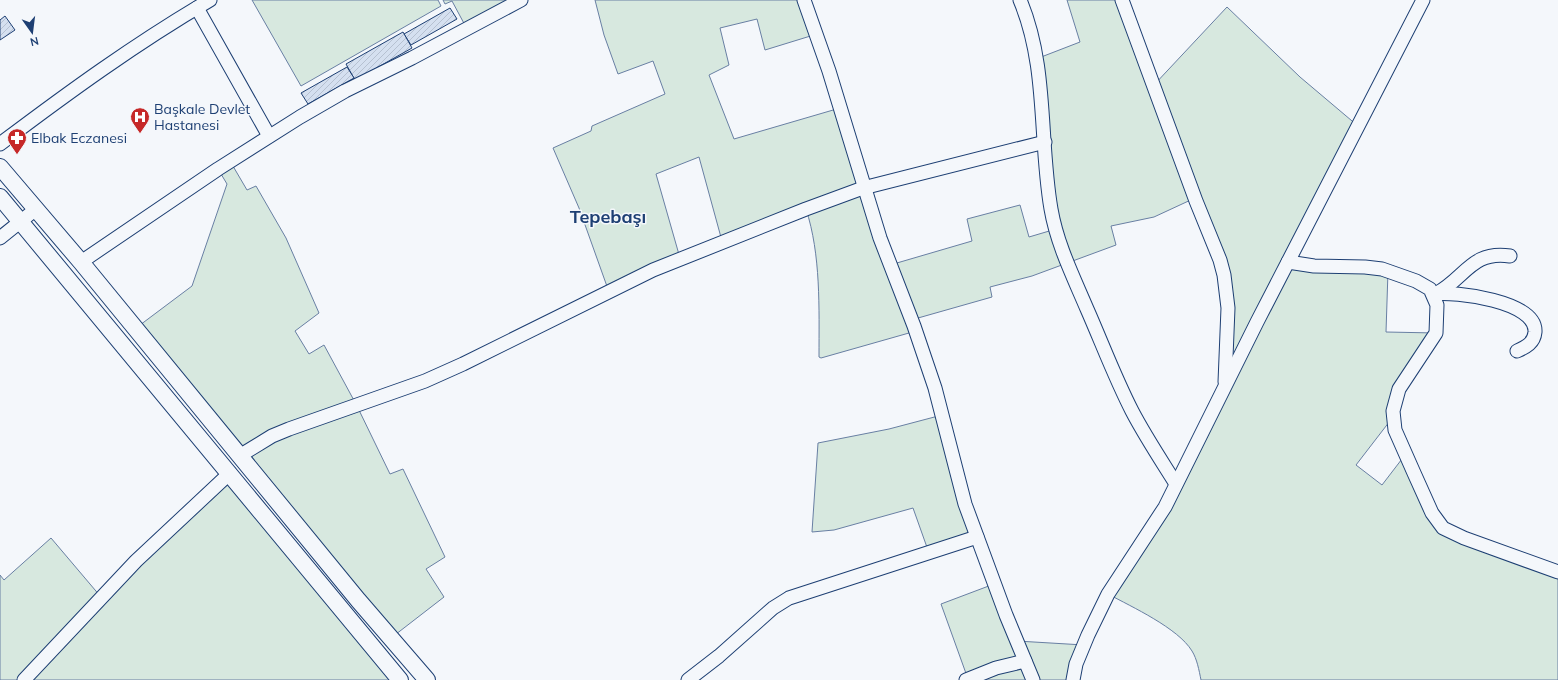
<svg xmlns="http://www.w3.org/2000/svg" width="1558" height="680" font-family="Mulish,sans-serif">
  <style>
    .green { fill: #d7e8df; stroke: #687fa3 }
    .building { fill: url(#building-hatch); stroke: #1d3f73 }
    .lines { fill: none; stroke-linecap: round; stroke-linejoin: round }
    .minor-casing { stroke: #1d3f73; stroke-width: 15 }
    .major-casing { stroke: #1d3f73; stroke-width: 18 }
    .minor { stroke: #f4f7fb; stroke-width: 13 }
    .major { stroke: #f4f7fb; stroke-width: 16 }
    .labels { text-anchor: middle; stroke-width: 3; stroke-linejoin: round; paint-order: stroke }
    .poi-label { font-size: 14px; fill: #1d3f73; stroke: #f4f7fb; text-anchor: start }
    .district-label { font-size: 18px; font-weight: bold; fill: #1d3f73; stroke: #f4f7fb }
  </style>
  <defs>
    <pattern id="building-hatch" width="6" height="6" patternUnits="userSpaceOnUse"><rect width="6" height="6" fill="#d5e0f0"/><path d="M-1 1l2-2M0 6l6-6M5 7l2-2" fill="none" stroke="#b6c1d1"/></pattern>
  </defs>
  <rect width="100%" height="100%" fill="#f4f7fb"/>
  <g class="green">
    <path d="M252 0H438L441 6 301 86Z"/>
    <path d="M443 0H521L467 29 452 1 445 4Z"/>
    <path d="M595 0H804L817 34 765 50 757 19 720 28 729 65 709 75 734 139 840 108 890 265 972 241 967 219 1020 205 1029 237 1056 229 1036 59 1080 42 1067 0H1122L1153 86 1227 7 1300 77 1358 126 1288 262 1388 271 1386 332 1436 333 1411 371 1393 417 1356 465 1382 485 1405 455 1436 520 1558 572V680H1201C1199 670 1197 659 1192 651 1178 628 1132 607 1108 594L1128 562 1224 388 1228 308 1195 198 1154 217 1111 226 1116 245 1032 276 990 287 992 297 911 320 916 331 821 358 819 357C819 308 821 255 806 209L722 241 699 157 656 174 680 258 609 292 579 208 553 148 591 131 592 126 665 94 653 61 618 74 604 35Z"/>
    <path d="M230 161 247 190 256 186 286 238 319 313 295 331 309 354 324 345 357 406 390 474 403 469 445 557 426 569 444 597 391 638 136 328 192 286 227 184 218 169Z"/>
    <path d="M942 415 977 537 929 553 913 508 834 530 812 532 818 443 889 429Z"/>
    <path d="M230 473 400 680H0V575L4 580 51 538 101 597Z"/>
    <path d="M994 584 1017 641 1084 645 1073 680H966L968 679 941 604Z"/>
  </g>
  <g class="building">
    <path d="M450 8 457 19 411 45 404 34Z"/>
    <path d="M5 16 15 30 0 40V20Z"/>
    <path d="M403 32 412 48 355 80 346 64Z"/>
    <path d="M347 67 354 78 308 104 301 93Z"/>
  </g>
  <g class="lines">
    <defs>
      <g id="minor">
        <path d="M804 0 829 71 880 238 914 326 935 388 965 504 1006 615 1033 680"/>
        <path d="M1020 0C1048 66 1039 140 1051 209 1057 244 1073 276 1087 309 1102 343 1115 378 1132 411 1145 436 1161 460 1176 484"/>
        <path d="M1122 0 1196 201 1220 260 1224 275 1228 308 1225 382"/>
        <path d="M197 8 269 136"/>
        <path d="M0 144C69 92 135 44 210 0"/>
        <path d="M0 238 36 209"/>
        <path d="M81 262 218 169 300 117 345 91 412 58 521 0"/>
        <path d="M1288 262 1314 266 1365 267 1382 269 1416 281 1430 289 1437 305 1436 333 1399 389 1393 411 1395 430 1414 473 1432 513 1443 528 1464 538 1558 572"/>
        <path d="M1437 293C1465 278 1472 250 1510 256"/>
        <path d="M1433 294C1455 291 1537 301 1535 332 1534 343 1526 347 1517 351"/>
        <path d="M241 455 272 436 289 429 425 381 463 364 653 270 806 209 863 188 1045 142"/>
        <path d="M24 680 136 561 230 473"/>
        <path d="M688 680 719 656 773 608 789 598 977 537"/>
        <path d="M966 680 996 668 1025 661"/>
        <path d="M1073 680 1076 664 1088 635 1108 594 1165 507 1257 322 1423 0"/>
      </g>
      <g id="major">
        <path d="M0 167 81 262 358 600 427 680"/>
        <path d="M0 197 400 680"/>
      </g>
    </defs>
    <use href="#minor" class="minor-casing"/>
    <use href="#major" class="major-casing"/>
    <use href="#minor" class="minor"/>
    <use href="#major" class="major"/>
  </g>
  <defs>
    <symbol id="hospital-pin" viewBox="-11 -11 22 30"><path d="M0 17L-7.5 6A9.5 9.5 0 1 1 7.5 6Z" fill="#c62828" stroke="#f4f7fb"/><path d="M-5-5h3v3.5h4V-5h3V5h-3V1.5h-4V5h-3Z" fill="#fff"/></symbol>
    <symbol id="pharmacy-pin" viewBox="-11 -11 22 30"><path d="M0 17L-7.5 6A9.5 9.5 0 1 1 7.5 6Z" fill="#c62828" stroke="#f4f7fb"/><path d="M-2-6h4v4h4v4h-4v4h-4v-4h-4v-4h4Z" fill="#fff"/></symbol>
  </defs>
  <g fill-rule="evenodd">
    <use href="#hospital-pin" x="129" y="106" width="22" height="30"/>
    <use href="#pharmacy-pin" x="6" y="127" width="22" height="30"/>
  </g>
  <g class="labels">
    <g class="poi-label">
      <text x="154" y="114">Başkale Devlet<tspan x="154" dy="16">Hastanesi</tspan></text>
      <text x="31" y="143">Elbak Eczanesi</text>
    </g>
    <g class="district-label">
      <text x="608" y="223">Tepebaşı</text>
    </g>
  </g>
  <g transform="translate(32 32) rotate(166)" stroke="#f4f7fb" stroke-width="3" paint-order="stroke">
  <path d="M0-3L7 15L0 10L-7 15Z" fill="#1d3f73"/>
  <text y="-6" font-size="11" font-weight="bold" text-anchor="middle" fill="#1d3f73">N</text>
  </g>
</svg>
